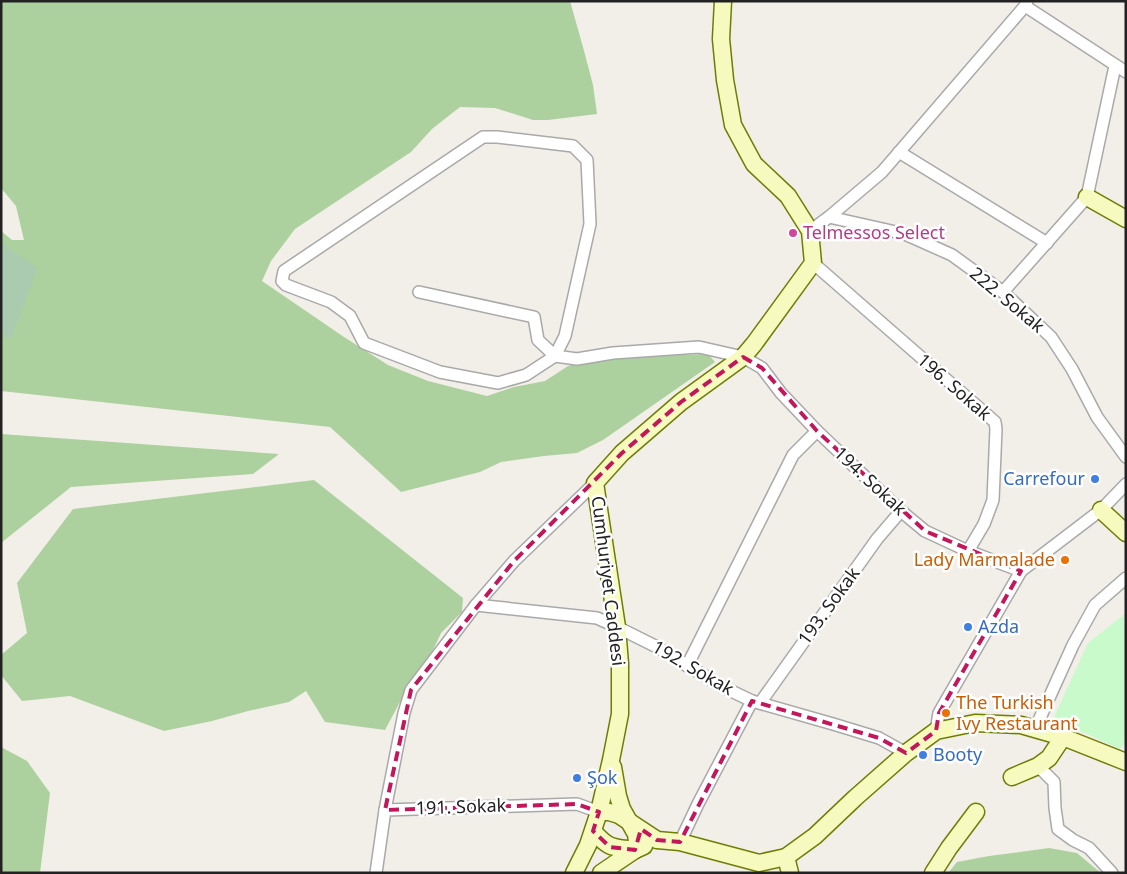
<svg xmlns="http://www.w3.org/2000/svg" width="1127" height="874" font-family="'Noto Sans',sans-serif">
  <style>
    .forest { fill: #add19e }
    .cemetery { fill: #aacbaf }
    .park { fill: #c8facc }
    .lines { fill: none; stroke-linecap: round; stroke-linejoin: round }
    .street-casing { stroke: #a9a9a9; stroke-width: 14 }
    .secondary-casing { stroke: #707d05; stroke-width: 19 }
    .street { stroke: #fff; stroke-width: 11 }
    .secondary { stroke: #f7fabf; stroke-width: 16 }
    .marked { fill: none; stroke: #c2185b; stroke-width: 4; stroke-dasharray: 10 6; stroke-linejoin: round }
    .hotel-dot { fill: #d1479c; stroke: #fff; stroke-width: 2 }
    .shop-dot { fill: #3f7fe0; stroke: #fff; stroke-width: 2 }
    .food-dot { fill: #e8710a; stroke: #fff; stroke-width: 2 }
    .labels { text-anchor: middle; stroke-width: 5; stroke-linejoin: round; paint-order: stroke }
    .hotel-label { font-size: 18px; fill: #b23c85; stroke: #fff; text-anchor: start }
    .street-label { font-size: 18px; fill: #222; stroke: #fff }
    .shop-label { font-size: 18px; fill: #366cbe; stroke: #fff; text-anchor: start }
    .food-label { font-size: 18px; fill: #c56008; stroke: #fff; text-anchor: end }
  </style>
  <rect width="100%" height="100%" fill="#f2efe9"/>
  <g class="forest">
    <path d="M1 1H570L583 47 593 85 597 114 548 120H533L495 108 460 107 432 129 411 152 295 229 271 261 262 281 344 337 388 365 428 381 487 396 514 387 545 381 568 366 603 357 708 354 715 362 603 440 577 453 544 456 501 462 480 472 401 492 330 427 1 391V231L12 240H24L16 206 1 188Z"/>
    <path d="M1 434 279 454 253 474 71 487 1 543Z"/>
    <path d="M314 480 463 598 462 612 441 633 428 661 415 674 385 730 325 722 306 691 289 702 248 711 212 721 164 731 70 696 22 701 1 675V655L27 633 17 583 73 509Z"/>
    <path d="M1 747 27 761 50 793 40 873H1Z"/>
    <path d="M1049 848 1077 853 1101 873H948L957 862 989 856Z"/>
  </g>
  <path class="cemetery" d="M1 242 37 268 11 339 1 334Z"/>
  <path class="park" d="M1126 613V742L1120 749 1053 719 1088 643Z"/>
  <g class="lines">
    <defs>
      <g id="street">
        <path d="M1025 6 1126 72"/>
        <path d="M483 137H497L573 146 587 160 590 224 565 336 555 356 526 375 498 383 440 372 364 343 350 316 331 302 286 285 282 281 284 271Z"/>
        <path d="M899 152 1047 243"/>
        <path d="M829 217 905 234 952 255 1003 292 1051 337 1072 369 1097 417 1126 457"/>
        <path d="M810 231 829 217 882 172 1025 6 1027 1"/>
        <path d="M813 263 995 422 996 429 993 500 984 524 968 551"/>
        <path d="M419 292 534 317 538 340 555 356 577 359 613 353 699 347 743 357 762 368 781 393 817 431 901 511 925 531 968 551 1021 571"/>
        <path d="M1003 292 1087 197 1115 66"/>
        <path d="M476 605 597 618 617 627 657 647 723 687 752 701 833 724 879 738 906 753"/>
        <path d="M687 666 793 455 817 431"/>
        <path d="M760 703 877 539 901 511"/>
        <path d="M1035 729 1073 645 1095 605 1126 578"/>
        <path d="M936 731 939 713 1021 571 1101 510 1126 484"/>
        <path d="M1038 766 1054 782 1055 808 1058 829 1073 840 1089 848 1112 873"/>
        <path d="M385 810 404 713 411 690 476 605 514 561 595 483"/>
        <path d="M680 842 698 804 752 701"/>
        <path d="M376 873 385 810 577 804 599 812"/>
      </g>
      <g id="secondary">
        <path d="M1087 197 1126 219"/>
        <path d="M1101 510 1126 533"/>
        <path d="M613 767 618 796 622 809 636 834 637 842 635 850"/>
        <path d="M1012 777 1038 766 1049 758 1063 737"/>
        <path d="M599 812H609L619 815 657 840 680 842 759 863 786 857 815 836 855 798 906 753 936 731 975 723 1021 725 1063 737 1126 762"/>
        <path d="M593 831C609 849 612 847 635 850"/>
        <path d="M786 857 790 873"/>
        <path d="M574 873 588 845 599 812 611 760 620 714V664L617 627 595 483 622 453 681 402 743 357 754 344 813 263 810 231 788 196 754 164 733 125 725 80 721 39 723 1"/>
        <path d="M601 873 635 850 644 846"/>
        <path d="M933 873 949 848 976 812"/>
      </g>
    </defs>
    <use href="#street" class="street-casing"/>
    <use href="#secondary" class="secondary-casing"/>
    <use href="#street" class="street"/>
    <use href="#secondary" class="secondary"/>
  </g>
  <path class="marked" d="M743 357 762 368 817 431 925 531 1021 571 939 713 936 731 906 753 879 738 752 701 680 842 657 840 641 829 635 850 610 847 593 831 599 812 577 804 385 810 411 690 514 561 622 453 681 402Z"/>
  <circle class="hotel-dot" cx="793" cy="233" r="5"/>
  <g class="shop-dot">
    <circle cx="1095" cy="479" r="5"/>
    <circle cx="968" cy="627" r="5"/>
    <circle cx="923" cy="755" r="5"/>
    <circle cx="577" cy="778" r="5"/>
  </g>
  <g class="food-dot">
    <circle cx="1065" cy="560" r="5"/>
    <circle cx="946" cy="713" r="5"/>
  </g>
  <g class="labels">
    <g class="hotel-label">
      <text x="803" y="239">Telmessos Select</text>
    </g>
    <g class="street-label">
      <text transform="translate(1007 300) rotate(40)" y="6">222. Sokak</text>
      <text transform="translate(954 387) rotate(41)" y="6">196. Sokak</text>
      <text transform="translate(870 481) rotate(43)" y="6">194. Sokak</text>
      <text transform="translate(608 581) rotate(83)" y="6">Cumhuriyet Caddesi</text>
      <text transform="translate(829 606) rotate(-54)" y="6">193. Sokak</text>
      <text transform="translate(693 668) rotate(30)" y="6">192. Sokak</text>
      <text transform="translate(461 807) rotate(-2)" y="6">191. Sokak</text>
    </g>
    <g class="shop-label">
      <text x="1085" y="485" text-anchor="end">Carrefour</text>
      <text x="978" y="633">Azda</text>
      <text x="933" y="761">Booty</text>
      <text x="587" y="784">Şok</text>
    </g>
    <g class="food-label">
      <text x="1055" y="566">Lady Marmalade</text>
      <text x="956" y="709" text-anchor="start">The Turkish<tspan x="956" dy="21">Ivy Restaurant</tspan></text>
    </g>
  </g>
  <rect width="1127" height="874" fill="none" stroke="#222222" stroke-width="5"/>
</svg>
